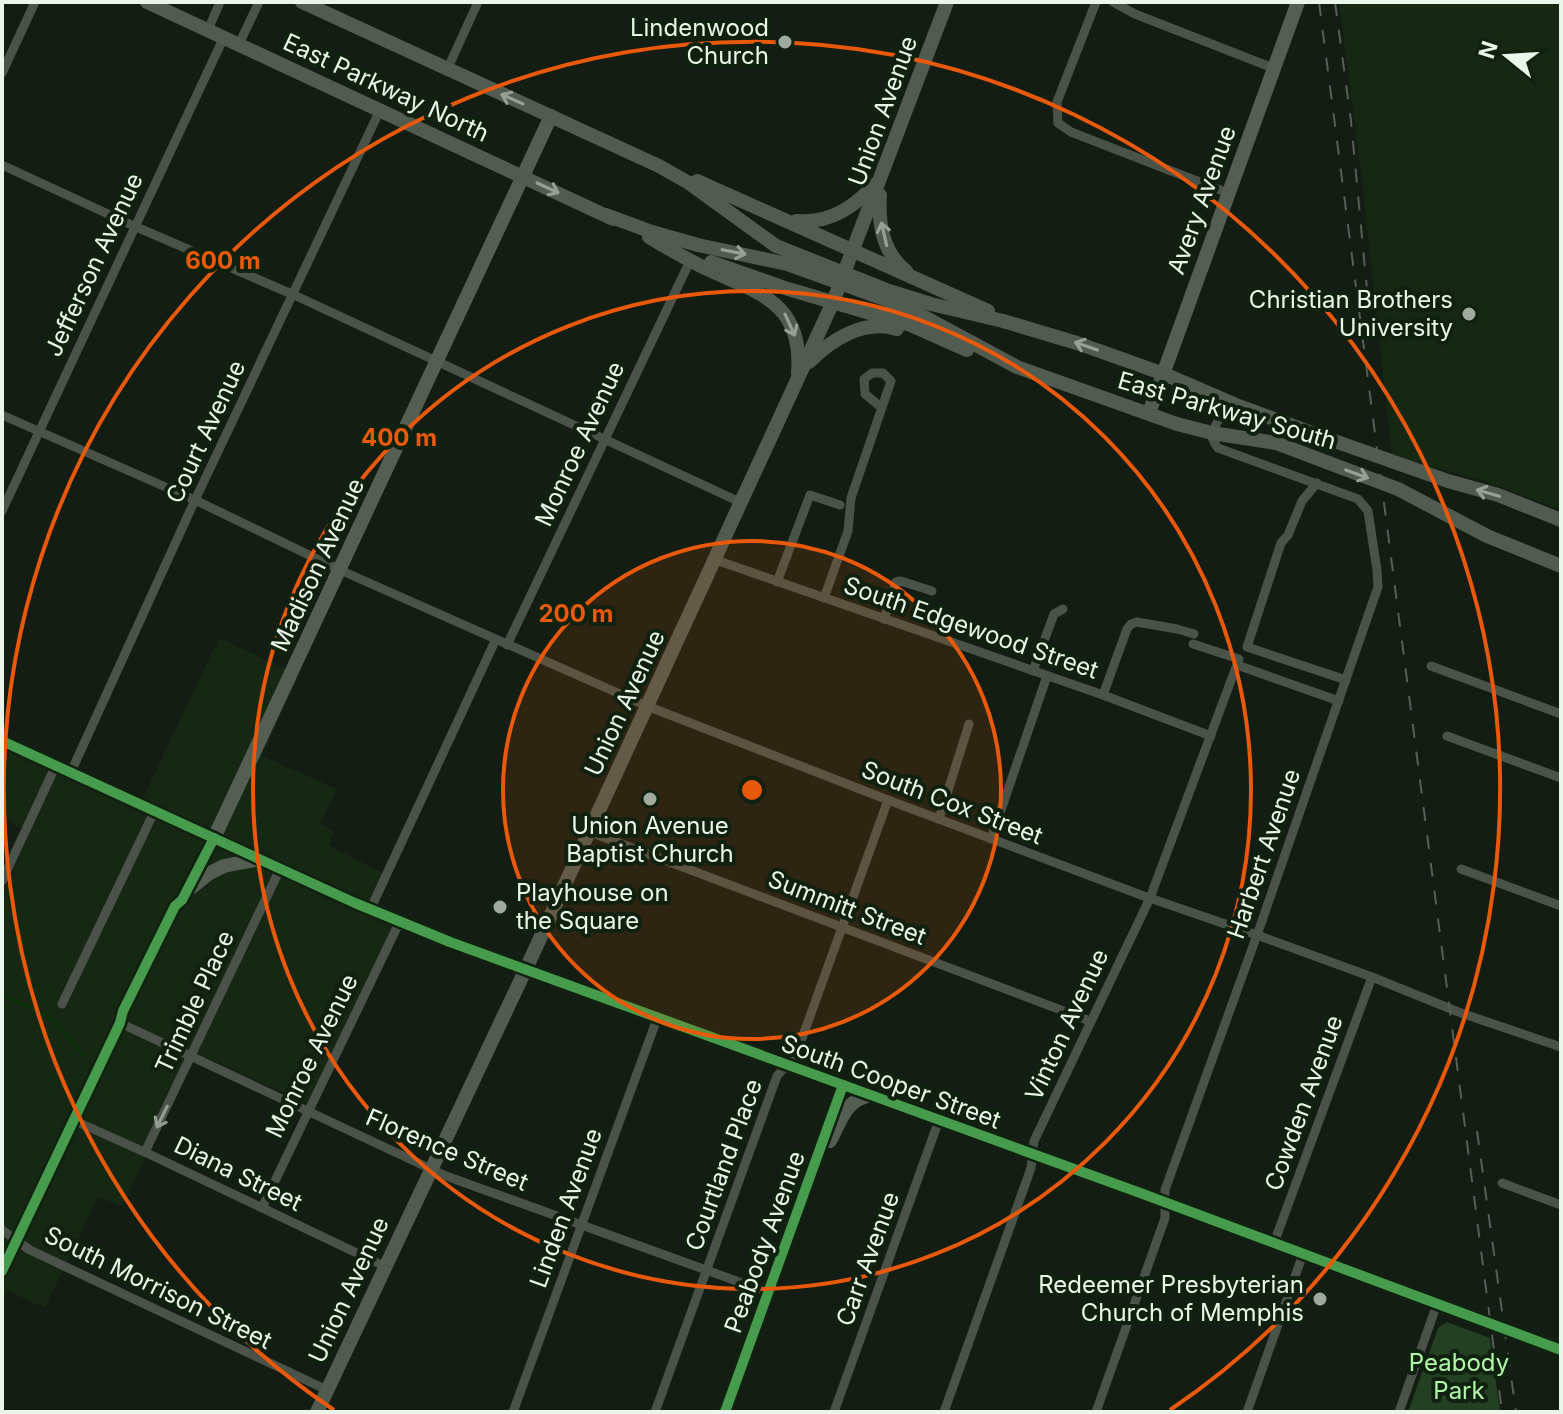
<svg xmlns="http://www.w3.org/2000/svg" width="1563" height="1414" font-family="Inter,sans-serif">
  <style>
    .built { fill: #162814 }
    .green { fill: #244022 }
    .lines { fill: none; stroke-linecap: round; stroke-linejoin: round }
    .stream { stroke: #053603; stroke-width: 2 }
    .street { stroke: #4a5249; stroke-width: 9 }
    .secondary { stroke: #545e53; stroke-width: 14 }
    .primary { stroke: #515b50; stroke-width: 14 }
    .rail { stroke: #575e56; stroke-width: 2; stroke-dasharray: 14 14; stroke-linecap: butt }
    .cycleway-casing { stroke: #112110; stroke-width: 15 }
    .cycleway { stroke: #469c4c; stroke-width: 10 }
    .oneway { stroke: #96a195 }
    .oneway2 { stroke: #929c91 }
    .ring { fill: none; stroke: #e8590c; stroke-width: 4 }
    .poi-dot { fill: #a0aa9f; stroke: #112110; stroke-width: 3 }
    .labels { text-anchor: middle; stroke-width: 8; stroke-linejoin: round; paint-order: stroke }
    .poi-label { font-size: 24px; fill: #ebf6ea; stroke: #112110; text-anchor: end }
    .street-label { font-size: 24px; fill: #ebf6ea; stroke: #112110 }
    .park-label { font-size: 24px; fill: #b0f8a8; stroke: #112110 }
    .centre { fill: #e8590c; stroke: #112110; stroke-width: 4 }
    .ring-label { font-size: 24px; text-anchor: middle; font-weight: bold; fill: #e8590c; stroke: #112110; stroke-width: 8; stroke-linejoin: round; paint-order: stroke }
  </style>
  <rect width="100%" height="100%" fill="#141d14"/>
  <g class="built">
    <path d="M1339 2H1561V510L1484 481 1392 456 1361 172Z"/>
    <path d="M219 638 299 675 262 756 337 789 320 824 334 831 329 845 384 874 367 910 394 923 309 1104 196 1053 122 1206 98 1197 45 1308 8 1291 2 1301V895L30 833 2 818V741L140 804Z"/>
  </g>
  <path class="green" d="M1447 1322 1490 1338 1500 1412H1408L1438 1328Z"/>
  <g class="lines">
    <path class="stream" d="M2 995 40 1012 55 1022 83 1055"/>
    <g class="street">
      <path d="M1096 2 1057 102 1058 123 1071 132 1228 193"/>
      <path d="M1113 2 1135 14 1273 68"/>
      <path d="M208 30 220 2"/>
      <path d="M239 44 259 2"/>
      <path d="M447 70 478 2"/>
      <path d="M2 73 35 2"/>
      <path d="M2 165 134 226 294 295 742 503"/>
      <path d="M2 415 195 500 340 570 647 706 888 800 1141 895 1257 935 1372 977 1461 1013 1561 1047"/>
      <path d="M1317 483 1302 501 1288 535 1281 543 1247 647 1346 680"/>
      <path d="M2 511 224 37"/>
      <path d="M716 560 1103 695 1211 736"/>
      <path d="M777 582 810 495 840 505"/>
      <path d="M824 598 848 531 851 498 891 381 883 373H872L864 379 865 394 882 408"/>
      <path d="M884 619 896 582 899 581 904 582 932 591"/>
      <path d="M507 645 690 261"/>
      <path d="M1237 665 1339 701"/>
      <path d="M1431 666 1561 714"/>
      <path d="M1033 671 1054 614 1063 609"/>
      <path d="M1103 695 1127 629 1131 624 1137 622 1177 629 1194 634"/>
      <path d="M1447 736 1561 778"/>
      <path d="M71 772 195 500 380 110"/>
      <path d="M939 819 969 724"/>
      <path d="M590 832 1090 1021"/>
      <path d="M991 839 1047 676"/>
      <path d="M1461 869 1561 906"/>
      <path d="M2 881 56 765"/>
      <path d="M370 910 496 639"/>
      <path d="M62 1004 155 810"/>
      <path d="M120 1023 446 1176 767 1292"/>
      <path d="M73 1120 151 1155 384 1266"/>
      <path d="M145 1152 280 869"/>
      <path d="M1502 1183 1561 1205"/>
      <path d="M262 1208 400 921"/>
      <path d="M2 1230 30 1250 327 1390"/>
      <path d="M1274 1243 1372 977"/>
      <path d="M513 1412 657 1019"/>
      <path d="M655 1412 777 1076 796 1055 888 800"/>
      <path d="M834 1412 939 1120"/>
      <path d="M944 1412 1031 1168 1034 1141 1150 898 1239 659 1193 644"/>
      <path d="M1096 1412 1165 1218V1190L1257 935 1378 587 1377 570 1368 511 1358 499 1218 448C1215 444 1212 440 1212 435 1212 430 1225 408 1228 401"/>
      <path d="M1247 1412 1303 1254"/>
      <path d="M1399 1412 1437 1304"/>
    </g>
    <g class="secondary">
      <path d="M1149 413 1298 2"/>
      <path d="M2 741 355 903 450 942 1143 1194 1561 1350"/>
      <path d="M192 887 208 874 224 866 259 859"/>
      <path d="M830 1141C842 1119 844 1101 871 1095"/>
      <path d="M2 1271 120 1023 123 1011 175 906 182 900 214 838 551 116"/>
      <path d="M725 1412 843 1085"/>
    </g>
    <g class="primary">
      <path d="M147 2 613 219"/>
      <path d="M302 2 659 166 689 183 776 246 889 291 931 304 1003 321 1077 343 1164 374 1236 405 1323 437 1448 481 1498 495 1561 520"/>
      <path d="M697 181 988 311"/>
      <path d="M880 195C878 223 883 253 906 271"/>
      <path d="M606 215 652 232 698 245 787 264 884 299 913 311 1017 367 1177 424 1212 433 1276 443 1398 489 1487 536 1561 566"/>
      <path d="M796 221C831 224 855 206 878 182"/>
      <path d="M649 237C669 249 688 260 709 270 762 294 803 304 798 373"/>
      <path d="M711 262 788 289 911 325 967 350"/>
      <path d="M809 362C832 339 864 319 897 329"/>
      <path d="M317 1412 531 958 833 302 947 2"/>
    </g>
    <g class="rail">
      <path d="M1319 2 1502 1412"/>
      <path d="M1335 2 1351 121 1367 290"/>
      <path d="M1477 1131 1516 1412"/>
    </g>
    <defs>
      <g id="cycleway">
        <path d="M2 741 355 903 450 942 1143 1194 1561 1350"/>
        <path d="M2 1271 120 1023 123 1011 175 906 182 900 214 838"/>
        <path d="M725 1412 843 1085"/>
      </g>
    </defs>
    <use href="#cycleway" class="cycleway-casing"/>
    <use href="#cycleway" class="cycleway"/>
  </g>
  <defs><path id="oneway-shaft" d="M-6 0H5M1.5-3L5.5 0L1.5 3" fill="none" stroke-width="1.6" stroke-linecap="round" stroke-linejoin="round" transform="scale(2)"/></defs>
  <g class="oneway">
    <use href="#oneway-shaft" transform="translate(512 99) rotate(-156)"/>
    <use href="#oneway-shaft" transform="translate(548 188) rotate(25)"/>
    <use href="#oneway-shaft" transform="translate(884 234) rotate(-103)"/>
    <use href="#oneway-shaft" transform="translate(734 252) rotate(11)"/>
    <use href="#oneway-shaft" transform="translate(790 325) rotate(65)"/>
    <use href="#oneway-shaft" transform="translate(1086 346) rotate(-161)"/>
    <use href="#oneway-shaft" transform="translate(1357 474) rotate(20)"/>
    <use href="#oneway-shaft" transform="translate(1488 493) rotate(-164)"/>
  </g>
  <use class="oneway2" href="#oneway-shaft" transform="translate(162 1117) rotate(116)"/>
  <circle cx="752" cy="790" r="249" fill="#e8590c" fill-opacity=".12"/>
  <g class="ring">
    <circle cx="752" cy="790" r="249"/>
    <circle cx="752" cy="790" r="499"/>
    <path d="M334 1410A748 748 0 1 1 1170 1410"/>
  </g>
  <g class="poi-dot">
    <circle cx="785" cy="42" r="8"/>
    <circle cx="1469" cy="314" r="8"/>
    <circle cx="650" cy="799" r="8"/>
    <circle cx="500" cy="907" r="8"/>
    <circle cx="1320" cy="1299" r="8"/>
  </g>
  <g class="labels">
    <g class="poi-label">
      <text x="769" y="36">Lindenwood<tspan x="769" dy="28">Church</tspan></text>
      <text x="1453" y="308">Christian Brothers<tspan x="1453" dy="28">University</tspan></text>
      <text x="650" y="834" text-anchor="middle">Union Avenue<tspan x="650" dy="28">Baptist Church</tspan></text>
      <text x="516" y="901" text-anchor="start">Playhouse on<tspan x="516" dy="28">the Square</tspan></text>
      <text x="1304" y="1293">Redeemer Presbyterian<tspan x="1304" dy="28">Church of Memphis</tspan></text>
    </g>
    <g class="street-label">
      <text transform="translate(386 88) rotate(25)" y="8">East Parkway North</text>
      <text transform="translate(883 111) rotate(-70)" y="8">Union Avenue</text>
      <text transform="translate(1202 200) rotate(-70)" y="8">Avery Avenue</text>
      <text transform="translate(94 265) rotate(-65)" y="8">Jefferson Avenue</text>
      <text transform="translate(1227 411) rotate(16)" y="8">East Parkway South</text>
      <text transform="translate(206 432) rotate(-65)" y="8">Court Avenue</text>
      <text transform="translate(580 444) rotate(-65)" y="8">Monroe Avenue</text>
      <text transform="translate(318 565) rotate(-65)" y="8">Madison Avenue</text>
      <text transform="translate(971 628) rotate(19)" y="8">South Edgewood Street</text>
      <text transform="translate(625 703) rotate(-65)" y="8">Union Avenue</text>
      <text transform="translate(952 803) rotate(21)" y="8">South Cox Street</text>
      <text transform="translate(1264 854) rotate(-71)" y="8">Harbert Avenue</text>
      <text transform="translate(847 908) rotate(21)" y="8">Summitt Street</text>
      <text transform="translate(195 1002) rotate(-65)" y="8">Trimble Place</text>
      <text transform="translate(1067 1025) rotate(-65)" y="8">Vinton Avenue</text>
      <text transform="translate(312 1056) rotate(-64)" y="8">Monroe Avenue</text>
      <text transform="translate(891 1082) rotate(20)" y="8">South Cooper Street</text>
      <text transform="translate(1304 1103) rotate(-70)" y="8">Cowden Avenue</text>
      <text transform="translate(447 1150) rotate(23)" y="8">Florence Street</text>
      <text transform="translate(724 1165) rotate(-70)" y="8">Courtland Place</text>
      <text transform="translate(238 1174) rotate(26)" y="8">Diana Street</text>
      <text transform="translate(566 1208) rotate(-70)" y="8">Linden Avenue</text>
      <text transform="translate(765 1242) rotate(-70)" y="8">Peabody Avenue</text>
      <text transform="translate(868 1259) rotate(-70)" y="8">Carr Avenue</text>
      <text transform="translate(158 1288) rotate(26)" y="8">South Morrison Street</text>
      <text transform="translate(349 1290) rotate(-65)" y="8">Union Avenue</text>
    </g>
    <g class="park-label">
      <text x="1459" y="1371">Peabody<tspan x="1459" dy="28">Park</tspan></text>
    </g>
  </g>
  <circle cx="752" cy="790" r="12" class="centre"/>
  <g class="ring-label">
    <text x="223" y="269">600 m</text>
    <text x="399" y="446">400 m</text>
    <text x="576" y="622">200 m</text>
  </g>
  <rect width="1563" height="1414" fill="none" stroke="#ebf6ea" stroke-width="8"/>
  <g transform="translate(1507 56) rotate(288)" stroke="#112110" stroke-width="6" paint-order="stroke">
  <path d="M0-6L14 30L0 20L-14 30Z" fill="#ebf6ea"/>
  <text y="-12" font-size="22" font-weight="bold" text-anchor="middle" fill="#ebf6ea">N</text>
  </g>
</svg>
